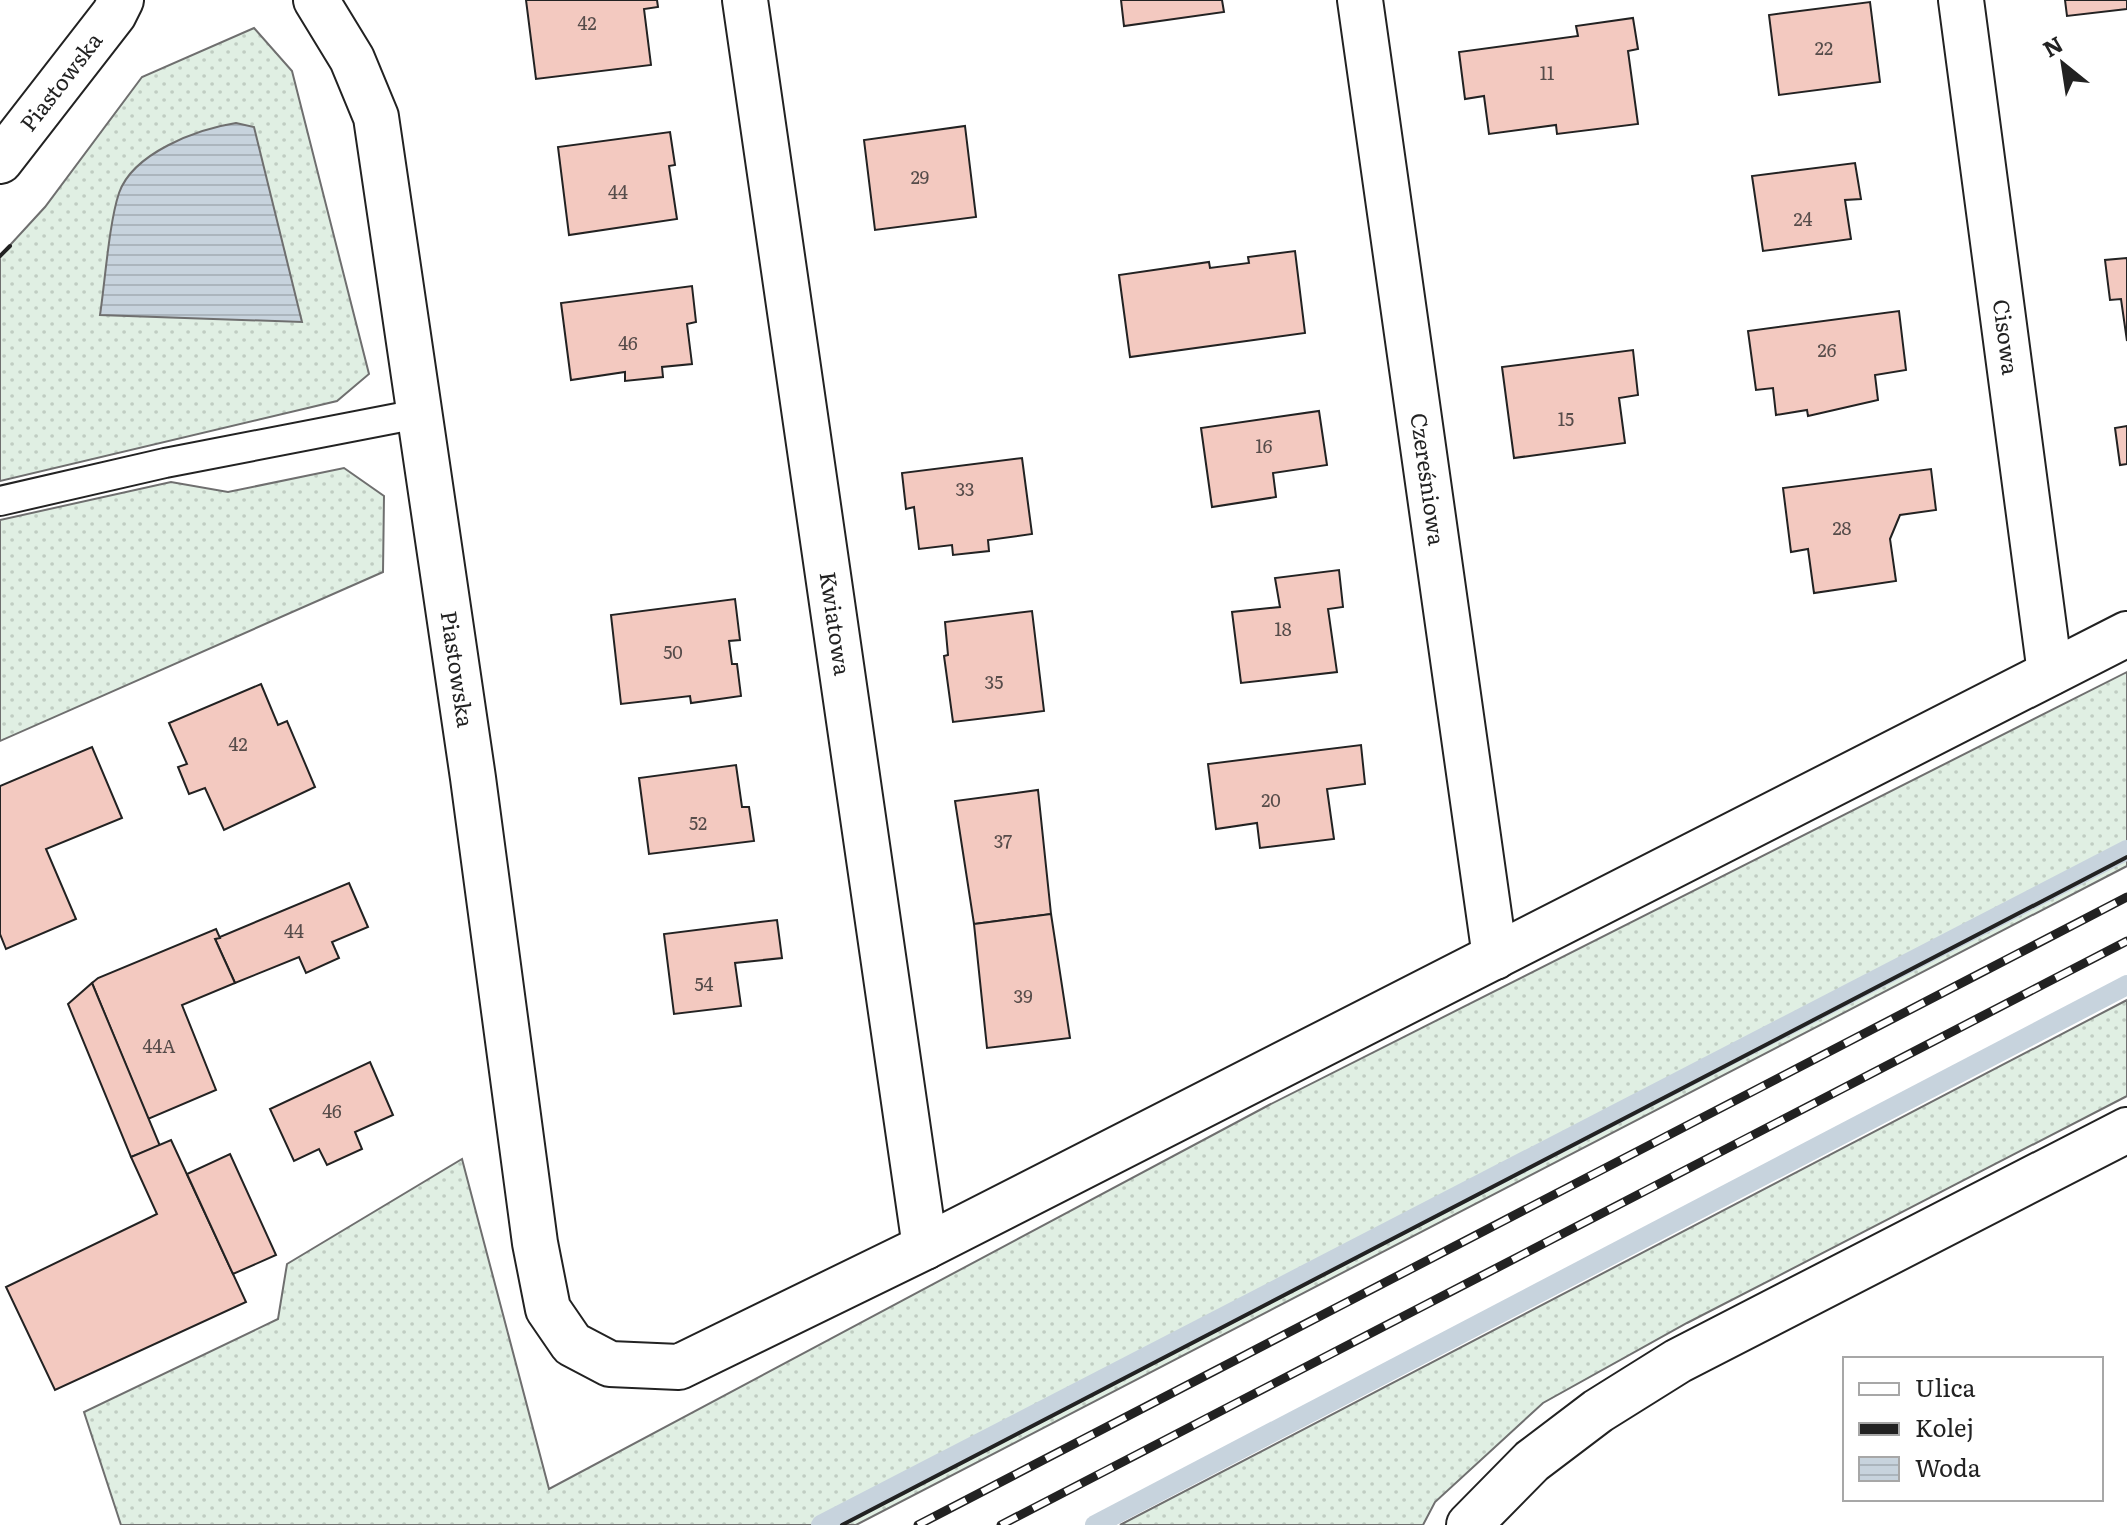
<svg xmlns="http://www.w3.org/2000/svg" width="2127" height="1525" font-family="Literata,serif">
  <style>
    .grass { fill: url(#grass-dots); stroke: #6f6f6f; stroke-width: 2 }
    .water { fill: url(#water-rules); stroke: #6f6f6f; stroke-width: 2 }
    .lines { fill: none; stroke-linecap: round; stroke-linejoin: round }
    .stream { stroke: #c7d3dd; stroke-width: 20 }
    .building { fill: #f3c9c0; stroke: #222; stroke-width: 2 }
    .service-casing { stroke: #222; stroke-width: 32 }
    .minor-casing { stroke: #222; stroke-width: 48 }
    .tertiary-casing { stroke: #222; stroke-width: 48 }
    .service { stroke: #fff; stroke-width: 28 }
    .minor { stroke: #fff; stroke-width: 44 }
    .tertiary { stroke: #fff; stroke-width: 44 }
    .rail-casing { stroke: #222; stroke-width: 9 }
    .rail { stroke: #fff; stroke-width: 6; stroke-dasharray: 18; stroke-linecap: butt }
    .wall { stroke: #222; stroke-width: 4 }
    .labels { text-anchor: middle; stroke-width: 6; stroke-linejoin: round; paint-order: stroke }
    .number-label { font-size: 18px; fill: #564c4a }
    .street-label { font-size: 22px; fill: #222; stroke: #fff }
  </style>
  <defs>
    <pattern id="grass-dots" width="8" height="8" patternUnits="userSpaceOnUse" patternTransform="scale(2)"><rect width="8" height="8" fill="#e0efe3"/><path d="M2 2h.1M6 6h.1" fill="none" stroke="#c0cdc2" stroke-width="1.8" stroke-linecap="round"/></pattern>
    <pattern id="water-rules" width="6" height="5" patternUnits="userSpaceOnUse" patternTransform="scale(2)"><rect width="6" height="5" fill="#c7d3dd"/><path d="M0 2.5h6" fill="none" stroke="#abb5bd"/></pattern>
  </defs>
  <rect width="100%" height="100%" fill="#fff"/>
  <g class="grass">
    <path d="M254 28 292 71 369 374 337 401 0 481V256L45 207 142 77Z"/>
    <path d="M344 468 384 496 383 572 0 741V520L171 482 228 492Z"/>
    <path d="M2127 672V866L856 1525H121L84 1412 278 1319 287 1264 462 1159 549 1489 1269 1105Z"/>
    <path d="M2127 1000V1096L1687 1323 1543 1403 1435 1502 1423 1525H1120Z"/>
  </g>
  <path class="water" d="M236 123 254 127 302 322 100 315C105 282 109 223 119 193 133 153 197 129 236 123Z"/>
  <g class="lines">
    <g class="stream">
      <path d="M821 1525 2127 850"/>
      <path d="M1095 1525 2127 985"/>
    </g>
  </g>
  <g class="building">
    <path d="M526 0H657L658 7 644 9 651 65 536 79Z"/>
    <path d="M1121 0H1222L1224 12 1124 26Z"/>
    <path d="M2065 0H2127V9L2067 16Z"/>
    <path d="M1870 2 1880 82 1779 95 1769 15Z"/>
    <path d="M1633 18 1638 49 1628 51 1638 124 1557 134 1556 125 1489 134 1484 96 1465 99 1459 52 1578 36 1576 26Z"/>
    <path d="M965 126 976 217 875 230 864 140Z"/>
    <path d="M670 132 675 165 669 166 677 219 569 235 558 147Z"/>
    <path d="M1855 163 1861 199 1845 200 1851 239 1763 251 1752 176Z"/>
    <path d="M1295 251 1305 333 1130 357 1119 275 1209 262 1210 268 1249 263 1248 257Z"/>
    <path d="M2127 258V341L2121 299 2110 300 2105 260Z"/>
    <path d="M692 286 696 322 687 324 692 364 662 367 663 377 625 381V372L571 380 561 303Z"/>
    <path d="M1899 311 1906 370 1875 375 1878 400 1808 416 1807 410 1776 415 1773 388 1756 390 1748 331Z"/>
    <path d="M1633 350 1638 395 1619 398 1625 443 1514 458 1502 367Z"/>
    <path d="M1319 411 1327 465 1273 473 1276 497 1212 507 1201 428Z"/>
    <path d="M2127 426V464L2120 465 2115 428Z"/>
    <path d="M1022 458 1032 534 988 540 989 551 953 555 952 545 919 549 914 507 906 509 902 473Z"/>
    <path d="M1931 469 1936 510 1900 515 1890 539 1896 581 1814 593 1808 549 1791 552 1783 488Z"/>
    <path d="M1339 570 1343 607 1328 609 1337 672 1241 683 1232 612 1280 607 1275 578Z"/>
    <path d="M735 599 740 640 729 641 732 664H737L741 696 691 703 690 696 621 704 611 615Z"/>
    <path d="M1032 611 1044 711 953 722 944 656 948 655 945 622Z"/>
    <path d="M261 684 278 725 287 721 315 787 224 830 205 788 189 794 178 767 187 764 169 723Z"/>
    <path d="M1361 745 1365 784 1327 789 1334 839 1260 848 1257 823 1216 829 1208 764Z"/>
    <path d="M92 747 122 818 46 849 76 919 6 949 0 934V786Z"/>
    <path d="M736 765 742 807H749L754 841 649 854 639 778Z"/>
    <path d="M1038 790 1051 914 974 924 955 801Z"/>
    <path d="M349 883 368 927 332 942 339 958 306 973 299 957 235 983 215 939Z"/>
    <path d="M1051 914 1070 1038 987 1048 974 924Z"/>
    <path d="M777 920 782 958 735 963 741 1006 674 1014 664 934Z"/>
    <path d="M216 929 220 938 215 939 235 983 182 1005 216 1090 148 1119 92 983 98 978Z"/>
    <path d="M92 983 160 1146 131 1157 68 1004Z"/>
    <path d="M370 1062 393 1115 355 1132 362 1149 327 1165 319 1149 294 1161 270 1109Z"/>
    <path d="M171 1140 246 1302 55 1390 6 1287 157 1214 131 1157Z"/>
    <path d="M230 1154 276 1255 233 1274 187 1174Z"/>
  </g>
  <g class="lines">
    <defs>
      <path id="service" d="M0 501 165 463 418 414"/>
      <g id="minor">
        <path id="s1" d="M316 0 352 59 376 117 473 778 535 1243 548 1309 572 1344 610 1364 679 1367 925 1247 2127 634"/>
        <path id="s2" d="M745 0 925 1247"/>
        <path id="s3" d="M1360 0 1495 957"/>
        <path id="s4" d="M1961 0 2050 673"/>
        <path d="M1469 1525 1532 1461 1598 1411 1678 1361 2127 1130"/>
      </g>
      <g id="tertiary">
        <path id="s5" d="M0 161 114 14 121 0"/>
      </g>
    </defs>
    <use href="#service" class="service-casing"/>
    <use href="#minor" class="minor-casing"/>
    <use href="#tertiary" class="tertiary-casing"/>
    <use href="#service" class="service"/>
    <use href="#minor" class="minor"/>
    <use href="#tertiary" class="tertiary"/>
    <defs>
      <g id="rail">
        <path d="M918 1525 2127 897"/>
        <path d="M1001 1525 2127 941"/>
      </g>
    </defs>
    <use href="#rail" class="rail-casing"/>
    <use href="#rail" class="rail"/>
    <g class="wall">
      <path d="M0 256 10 246"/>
      <path d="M842 1525 2127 857"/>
    </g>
  </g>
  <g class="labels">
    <g class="number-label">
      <text x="587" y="30">42</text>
      <text x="1824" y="55">22</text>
      <text x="1547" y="80">11</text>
      <text x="920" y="184">29</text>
      <text x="618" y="199">44</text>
      <text x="1803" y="226">24</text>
      <text x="628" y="350">46</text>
      <text x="1827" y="357">26</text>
      <text x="1566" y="426">15</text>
      <text x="1264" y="453">16</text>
      <text x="965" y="496">33</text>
      <text x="1842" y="535">28</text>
      <text x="1283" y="636">18</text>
      <text x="673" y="659">50</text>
      <text x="994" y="689">35</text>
      <text x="238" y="751">42</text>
      <text x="1271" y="807">20</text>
      <text x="698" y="830">52</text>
      <text x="1003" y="848">37</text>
      <text x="294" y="938">44</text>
      <text x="704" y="991">54</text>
      <text x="1023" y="1003">39</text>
      <text x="159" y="1053">44A</text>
      <text x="332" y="1118">46</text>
    </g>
    <g class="street-label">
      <text dy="8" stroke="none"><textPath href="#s5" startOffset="100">Piastowska</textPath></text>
      <text dy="8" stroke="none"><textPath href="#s4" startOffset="340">Cisowa</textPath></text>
      <text dy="8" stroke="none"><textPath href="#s3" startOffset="484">Czereśniowa</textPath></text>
      <text dy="8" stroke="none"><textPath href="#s2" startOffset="630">Kwiatowa</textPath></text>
      <text dy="8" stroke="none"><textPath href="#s1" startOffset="690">Piastowska</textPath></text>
    </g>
  </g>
  <rect x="1843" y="1357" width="260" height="144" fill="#ffffff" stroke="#a7a7a7" stroke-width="2"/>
  <rect x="1859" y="1383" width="40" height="12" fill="#ffffff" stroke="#a7a7a7" stroke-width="2"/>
  <text x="1915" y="1397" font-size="24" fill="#222222">Ulica</text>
  <rect x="1859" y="1423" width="40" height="12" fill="#222222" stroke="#a7a7a7" stroke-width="2"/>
  <text x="1915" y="1437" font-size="24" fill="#222222">Kolej</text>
  <rect x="1859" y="1457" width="40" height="24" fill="url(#water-rules)" stroke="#a7a7a7" stroke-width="2"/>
  <text x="1915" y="1477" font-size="24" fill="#222222">Woda</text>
  <g transform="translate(2063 64) rotate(330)" stroke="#ffffff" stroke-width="6" paint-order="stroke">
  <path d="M0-6L14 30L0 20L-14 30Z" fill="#222222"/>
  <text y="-12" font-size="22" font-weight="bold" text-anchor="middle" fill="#222222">N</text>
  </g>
</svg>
